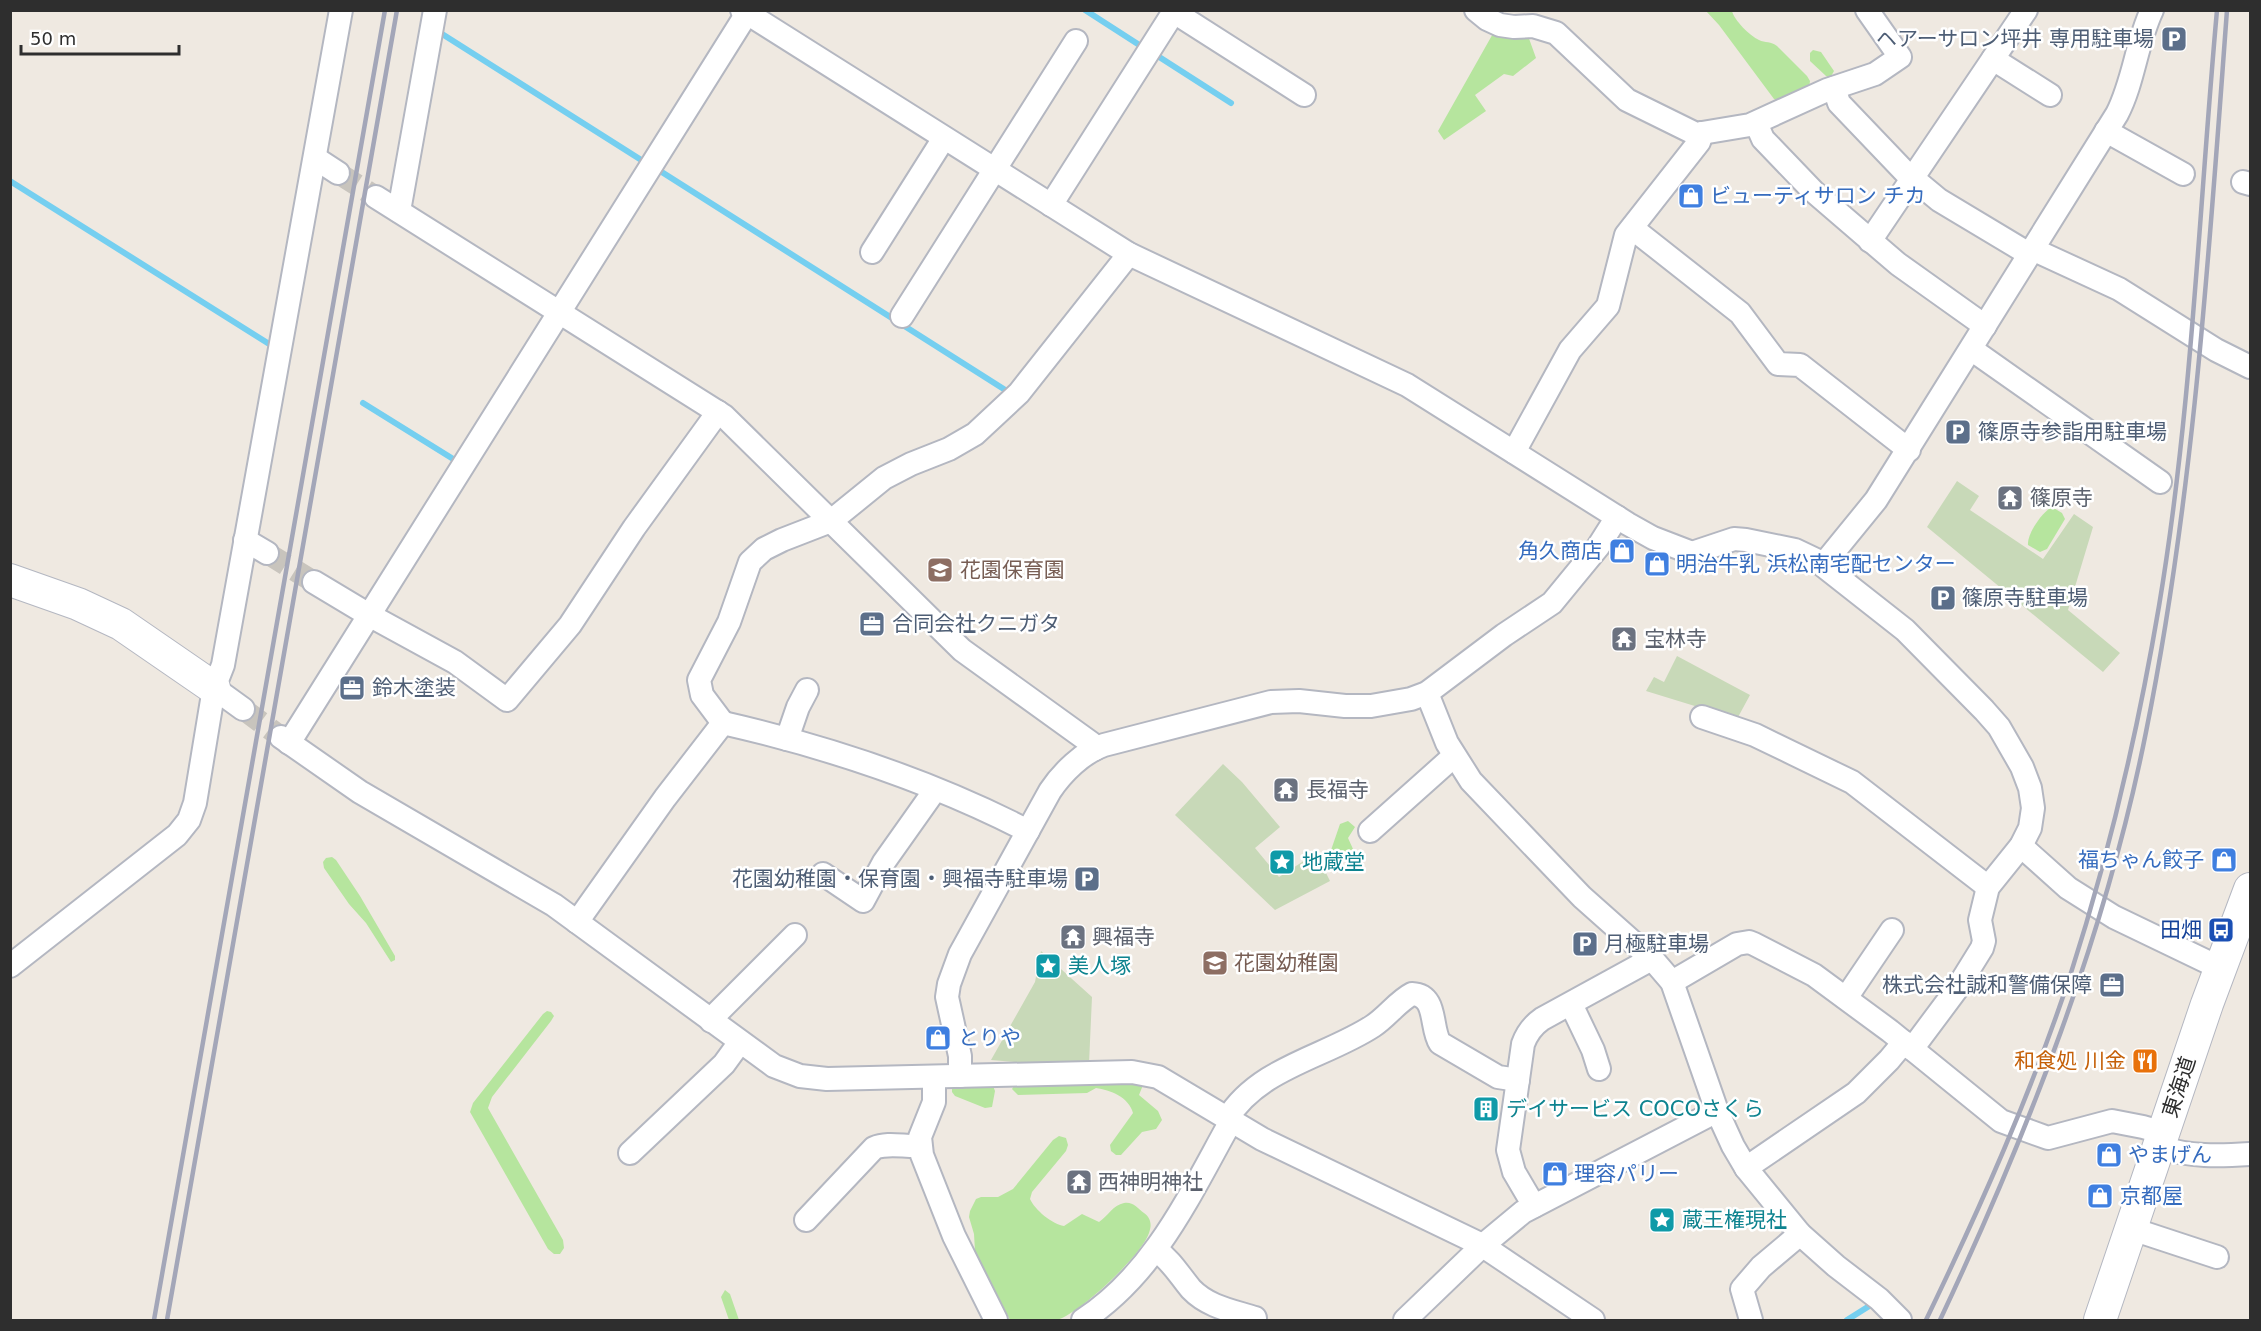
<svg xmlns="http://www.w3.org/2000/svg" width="2261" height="1331" font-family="'DejaVu Sans','Noto Sans JP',sans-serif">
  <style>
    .green { fill: #b6e59e }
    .cemetery { fill: #c8d9b8 }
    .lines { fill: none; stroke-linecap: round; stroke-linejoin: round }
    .stream { stroke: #75cff0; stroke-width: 6 }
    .street-tunnel { stroke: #c8c4bd; stroke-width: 22; stroke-dasharray: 22 11; stroke-linecap: butt }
    .street-casing { stroke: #b4b7c1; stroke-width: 26 }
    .secondary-casing { stroke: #b4b7c1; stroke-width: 34 }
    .street { stroke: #fff; stroke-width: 22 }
    .secondary { stroke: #fff; stroke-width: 32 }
    .rail { stroke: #a3a6b8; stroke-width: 4.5 }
    .labels { text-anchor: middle; stroke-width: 5; stroke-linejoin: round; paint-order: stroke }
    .service-label { font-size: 21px; fill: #4e5e75; stroke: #fff; text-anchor: start }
    .shop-label { font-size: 21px; fill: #366cbe; stroke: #fff; text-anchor: start }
    .worship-label { font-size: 21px; fill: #5b616d; stroke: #fff; text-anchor: start }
    .education-label { font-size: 21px; fill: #785e54; stroke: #fff; text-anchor: start }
    .culture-label { font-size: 21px; fill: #0d838f; stroke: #fff; text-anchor: start }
    .transit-label { font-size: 21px; fill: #164399; stroke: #fff; text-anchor: end }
    .food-label { font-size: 21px; fill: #c56008; stroke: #fff; text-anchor: end }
    .street-label { font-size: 21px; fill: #2e2e2e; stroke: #fff }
  </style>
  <rect width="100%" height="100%" fill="#efe9e1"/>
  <g class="green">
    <path d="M1706 11H1732C1734 20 1750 36 1759 40 1765 43 1771 41 1777 46L1807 76 1810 81 1809 88 1781 101 1774 99 1719 25Z"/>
    <path d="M1495 30 1527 33 1536 58 1513 76 1504 74 1475 95 1486 111 1444 140 1438 131Z"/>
    <path d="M1813 50 1821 52 1834 71 1830 78 1826 76 1810 61V53Z"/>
    <path d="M2052 507 2062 513 2065 519 2047 549 2040 552 2028 545C2027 534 2042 512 2052 507Z"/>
    <path d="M1348 821 1355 827 1348 838 1353 849 1345 857 1336 859 1330 853 1340 824Z"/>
    <path d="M332 857 336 860 360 896 395 956V960L391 962 366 923 349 904 324 868 323 862 326 858Z"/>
    <path d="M547 1011 551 1012 554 1016 551 1021 492 1097 488 1108 563 1240 564 1248 560 1254H554L548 1249 470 1112 473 1103 543 1014Z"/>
    <path d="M1131 1082 1143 1085 1139 1095 1158 1111 1162 1120 1156 1129 1142 1132 1121 1155H1116L1111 1151 1110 1145 1133 1113C1129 1097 1110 1090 1096 1088L1087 1093 1018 1095 1012 1089 1014 1086Z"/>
    <path d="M956 1086H993L995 1091 992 1107 985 1108 955 1096 952 1092V1088Z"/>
    <path d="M1059 1136 1066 1138 1068 1145 1066 1151 1032 1192 1030 1199C1035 1210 1052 1224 1064 1226L1082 1214 1099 1222C1108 1216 1113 1205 1124 1203 1132 1201 1138 1208 1144 1213 1151 1218 1152 1225 1149 1233 1142 1255 1079 1314 1057 1320 1045 1324 1023 1321 1010 1320L975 1251 974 1234 969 1217 970 1211 976 1199 981 1197H998L1013 1189 1053 1140Z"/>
    <path d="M725 1290 730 1294 739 1320H729L721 1297Z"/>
  </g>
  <g class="cemetery">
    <path d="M1957 481 1979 496 1970 510 2043 559 2074 514 2093 527 2068 610 2120 653 2103 672 1927 527Z"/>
    <path d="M1677 656 1750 695 1737 719 1646 691 1654 677 1664 682Z"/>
    <path d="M1223 764 1242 782 1280 827 1255 848 1279 877 1316 853 1330 881 1275 910 1175 815Z"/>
    <path d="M1041 951 1092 997 1089 1064 1052 1065 991 1060 1035 982Z"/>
  </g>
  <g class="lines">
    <g class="stream">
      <path d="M1085 10 1144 48"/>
      <path d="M439 32 646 163"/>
      <path d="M1153 53 1231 103"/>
      <path d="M657 169 1010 393"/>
      <path d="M10 181 274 347"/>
      <path d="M363 403 458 462"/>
      <path d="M1847 1320 1874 1303"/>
    </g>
    <g class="street-tunnel">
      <path d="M338 173 376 197"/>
      <path d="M267 553 314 582"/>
      <path d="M243 709 281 737"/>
    </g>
    <defs>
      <g id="street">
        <path d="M742 10 1129 254 1407 385 1628 524 1653 538 1692 553 1734 539 1746 540 1795 550 1816 560 1905 630 1984 710 1999 727 2022 767 2030 788 2033 808 2030 828 2021 846 1988 887 1980 920 1984 941 1982 948 1956 990 1912 1049"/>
        <path d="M1476 10 1487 19 1500 25 1514 27 1533 26 1556 33 1627 100 1696 134 1750 125 1827 90 1875 74 1900 57 1867 10"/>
        <path d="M1174 12 1304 95"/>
        <path d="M1993 59 2050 95"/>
        <path d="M1834 88 1839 103 1904 171 1939 200 2029 254"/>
        <path d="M1756 123 1763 139 1813 191 1898 264 1985 326"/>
        <path d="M2106 131 2183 174"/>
        <path d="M315 158 338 173"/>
        <path d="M2243 182 2250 184"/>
        <path d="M376 197 724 416 962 650 1091 743 1095 749"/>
        <path d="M1051 205 1175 10"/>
        <path d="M399 211 435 10"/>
        <path d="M1632 228 1740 313 1778 364 1800 365 1909 450"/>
        <path d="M1870 241 2026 10"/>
        <path d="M2032 249 2119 289 2216 350 2250 367"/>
        <path d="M872 252 944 138"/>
        <path d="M902 316 1076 41"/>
        <path d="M1971 349 2160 482"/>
        <path d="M1514 452 1570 350 1608 306 1626 235 1699 142 1702 133"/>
        <path d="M245 540 267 553"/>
        <path d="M1823 565 1876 500 2117 114C2134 81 2136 44 2152 10"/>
        <path d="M314 582 369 615 455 662 507 700 570 625 634 528 718 412"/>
        <path d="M214 688 243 709"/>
        <path d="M1427 693 1447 743 1471 781 1582 897 1654 961 1672 982 1717 1111 1733 1146 1746 1168 1800 1234 1836 1266 1879 1299 1900 1320"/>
        <path d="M1702 717 1755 735 1852 782 1988 887"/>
        <path d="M723 723 702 695 699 680 729 622 750 562 764 549 782 540 831 521 884 478 911 464 949 449 975 434 1019 393 1129 254"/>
        <path d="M281 737 360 792 554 905 774 1066 800 1076 827 1079 1132 1072 1158 1077 1262 1139 1480 1244 1593 1320"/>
        <path d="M787 739 798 707 807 690"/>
        <path d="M289 743 749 10"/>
        <path d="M1370 831 1454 756"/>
        <path d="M2021 846 2068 888 2114 917 2220 968"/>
        <path d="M823 874 863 901 884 862 935 790"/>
        <path d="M577 922 665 798 723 723C828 747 933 782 1028 831"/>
        <path d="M10 966 177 835 189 820 195 803 214 688 223 665 341 10"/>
        <path d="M1672 982 1737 944 1749 942 1754 944 1814 975 1890 1031 2001 1121 2048 1138 2112 1121 2143 1127 2164 1133"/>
        <path d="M1846 998 1892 930"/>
        <path d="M1571 1004 1593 1050 1599 1069"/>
        <path d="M711 1021 718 1012 795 935"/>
        <path d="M960 1076V1056L947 997 949 984 960 954 1050 791C1062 773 1083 752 1104 745L1271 702 1299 701 1345 706H1371L1411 699 1427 693 1504 635 1552 603 1598 547 1617 517"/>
        <path d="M934 1077V1102L920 1137 922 1155 954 1236 996 1320"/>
        <path d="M1227 1119C1259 1067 1326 1057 1373 1026 1387 1017 1398 1001 1412 994 1438 995 1430 1028 1440 1043L1498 1077 1518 1080"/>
        <path d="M2159 1147C2190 1157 2219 1156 2250 1154"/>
        <path d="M630 1153 724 1064 740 1042"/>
        <path d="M1746 1168 1856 1093 1889 1060 1904 1042"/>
        <path d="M1534 1206 1514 1172 1508 1150 1523 1044C1527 1033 1532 1026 1542 1019L1646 962 1650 957"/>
        <path d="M806 1220 874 1148C888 1142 904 1147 920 1146"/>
        <path d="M2132 1229 2217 1257"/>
        <path d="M1156 1250C1171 1260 1180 1276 1191 1289 1208 1307 1233 1311 1255 1318"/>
        <path d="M1083 1320C1155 1273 1190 1194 1231 1121"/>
        <path d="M1405 1320 1482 1246 1523 1212 1717 1111"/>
        <path d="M1751 1320 1742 1289 1761 1267 1800 1234"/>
      </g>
      <g id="secondary">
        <path d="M10 580 78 604 121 624 214 688"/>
        <path d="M2100 1320 2207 1004 2250 889"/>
      </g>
    </defs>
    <use href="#street" class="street-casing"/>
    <use href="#secondary" class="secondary-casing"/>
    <use href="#street" class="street"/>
    <use href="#secondary" class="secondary"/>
    <g class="rail">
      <path d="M154 1320 385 10"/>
      <path d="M167 1320 397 10"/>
      <path d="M1926 1320C1980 1208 2031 1094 2070 976 2109 855 2138 730 2159 606 2192 409 2199 209 2217 10"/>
      <path d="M1940 1320C2027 1135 2106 934 2146 732 2194 494 2209 252 2227 10"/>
    </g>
  </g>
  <defs>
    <symbol id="parking-square" viewBox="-11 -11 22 22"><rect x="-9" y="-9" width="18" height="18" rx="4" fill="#5c6f8a" stroke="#fff"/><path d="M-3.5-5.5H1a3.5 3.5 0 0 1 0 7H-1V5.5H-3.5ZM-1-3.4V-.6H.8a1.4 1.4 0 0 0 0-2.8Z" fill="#fff"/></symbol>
    <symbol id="shop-square" viewBox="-11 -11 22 22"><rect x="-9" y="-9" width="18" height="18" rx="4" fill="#3f7fe0" stroke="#fff"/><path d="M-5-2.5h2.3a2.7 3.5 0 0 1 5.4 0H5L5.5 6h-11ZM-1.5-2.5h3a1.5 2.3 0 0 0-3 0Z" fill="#fff"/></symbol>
    <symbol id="temple-square" viewBox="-11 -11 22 22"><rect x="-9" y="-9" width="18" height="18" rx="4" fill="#6b7280" stroke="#fff"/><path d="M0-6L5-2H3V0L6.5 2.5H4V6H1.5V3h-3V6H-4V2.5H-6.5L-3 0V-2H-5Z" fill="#fff"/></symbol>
    <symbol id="school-square" viewBox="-11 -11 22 22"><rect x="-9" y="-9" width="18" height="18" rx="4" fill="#8d6e63" stroke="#fff"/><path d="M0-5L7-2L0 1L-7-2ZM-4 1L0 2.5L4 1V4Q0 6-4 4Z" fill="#fff"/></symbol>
    <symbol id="office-square" viewBox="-11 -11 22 22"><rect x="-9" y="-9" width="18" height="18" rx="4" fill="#5c6f8a" stroke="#fff"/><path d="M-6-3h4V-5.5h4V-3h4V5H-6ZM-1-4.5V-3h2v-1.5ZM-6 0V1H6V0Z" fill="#fff"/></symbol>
    <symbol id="sight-square" viewBox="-11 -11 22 22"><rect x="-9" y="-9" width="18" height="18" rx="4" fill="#0f9aa8" stroke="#fff"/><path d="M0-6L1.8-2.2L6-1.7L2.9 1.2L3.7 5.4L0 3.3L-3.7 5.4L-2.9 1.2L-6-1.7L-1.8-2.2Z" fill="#fff"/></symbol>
    <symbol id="bus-square" viewBox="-11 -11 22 22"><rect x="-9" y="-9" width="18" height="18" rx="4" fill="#1a4fb4" stroke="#fff"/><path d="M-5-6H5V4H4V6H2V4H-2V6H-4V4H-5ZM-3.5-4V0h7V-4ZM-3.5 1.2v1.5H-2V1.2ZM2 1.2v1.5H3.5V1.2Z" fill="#fff"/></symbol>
    <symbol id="restaurant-square" viewBox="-11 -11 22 22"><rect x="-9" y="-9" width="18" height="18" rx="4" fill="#e8710a" stroke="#fff"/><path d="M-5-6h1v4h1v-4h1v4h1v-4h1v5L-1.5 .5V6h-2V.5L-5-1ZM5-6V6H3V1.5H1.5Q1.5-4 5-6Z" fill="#fff"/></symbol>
    <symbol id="building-square" viewBox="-11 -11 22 22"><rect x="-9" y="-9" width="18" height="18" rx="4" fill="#0f9aa8" stroke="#fff"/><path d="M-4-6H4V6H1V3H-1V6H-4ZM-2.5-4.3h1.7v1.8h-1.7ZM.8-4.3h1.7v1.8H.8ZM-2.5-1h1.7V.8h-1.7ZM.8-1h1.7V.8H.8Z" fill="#fff"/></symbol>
  </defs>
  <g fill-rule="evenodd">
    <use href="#parking-square" x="2159" y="24" width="30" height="30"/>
    <use href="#shop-square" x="1676" y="181" width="30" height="30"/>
    <use href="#parking-square" x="1943" y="417" width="30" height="30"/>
    <use href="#temple-square" x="1995" y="483" width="30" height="30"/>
    <use href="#shop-square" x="1607" y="536" width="30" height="30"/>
    <use href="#shop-square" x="1642" y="549" width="30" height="30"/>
    <use href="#school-square" x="925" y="555" width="30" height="30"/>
    <use href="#parking-square" x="1928" y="583" width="30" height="30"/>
    <use href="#office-square" x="857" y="609" width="30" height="30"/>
    <use href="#temple-square" x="1609" y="624" width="30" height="30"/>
    <use href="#office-square" x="337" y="673" width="30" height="30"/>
    <use href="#temple-square" x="1271" y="775" width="30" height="30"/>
    <use href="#shop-square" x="2209" y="845" width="30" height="30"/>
    <use href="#sight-square" x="1267" y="847" width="30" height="30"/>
    <use href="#parking-square" x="1072" y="864" width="30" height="30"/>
    <use href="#bus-square" x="2206" y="915" width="30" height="30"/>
    <use href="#temple-square" x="1058" y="922" width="30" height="30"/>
    <use href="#parking-square" x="1570" y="929" width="30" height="30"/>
    <use href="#school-square" x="1200" y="948" width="30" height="30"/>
    <use href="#sight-square" x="1033" y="951" width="30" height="30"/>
    <use href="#office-square" x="2097" y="970" width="30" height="30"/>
    <use href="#shop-square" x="923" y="1023" width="30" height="30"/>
    <use href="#restaurant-square" x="2130" y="1046" width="30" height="30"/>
    <use href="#building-square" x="1471" y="1094" width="30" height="30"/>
    <use href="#shop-square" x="2094" y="1140" width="30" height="30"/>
    <use href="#shop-square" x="1540" y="1159" width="30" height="30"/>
    <use href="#temple-square" x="1064" y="1167" width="30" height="30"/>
    <use href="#shop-square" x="2085" y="1181" width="30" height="30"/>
    <use href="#sight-square" x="1647" y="1205" width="30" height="30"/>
  </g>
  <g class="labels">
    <g class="service-label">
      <text x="2154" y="46" text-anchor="end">ヘアーサロン坪井 専用駐車場</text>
      <text x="1978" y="439">篠原寺参詣用駐車場</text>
      <text x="1962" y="605">篠原寺駐車場</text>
      <text x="892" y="631">合同会社クニガタ</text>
      <text x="372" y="695">鈴木塗装</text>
      <text x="1068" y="886" text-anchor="end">花園幼稚園・保育園・興福寺駐車場</text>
      <text x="1604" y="951">月極駐車場</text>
      <text x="2092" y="992" text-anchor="end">株式会社誠和警備保障</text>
    </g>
    <g class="shop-label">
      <text x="1710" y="203">ビューティサロン チカ</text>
      <text x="1602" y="558" text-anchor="end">角久商店</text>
      <text x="1676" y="571">明治牛乳 浜松南宅配センター</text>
      <text x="2204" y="867" text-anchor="end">福ちゃん餃子</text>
      <text x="958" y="1045">とりや</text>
      <text x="2128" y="1162">やまげん</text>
      <text x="1574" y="1181">理容パリー</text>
      <text x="2120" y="1203">京都屋</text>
    </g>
    <g class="worship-label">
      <text x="2030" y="505">篠原寺</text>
      <text x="1644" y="646">宝林寺</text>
      <text x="1306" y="797">長福寺</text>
      <text x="1092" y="944">興福寺</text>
      <text x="1098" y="1189">西神明神社</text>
    </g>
    <g class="education-label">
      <text x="960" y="577">花園保育園</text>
      <text x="1234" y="970">花園幼稚園</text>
    </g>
    <g class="culture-label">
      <text x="1302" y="869">地蔵堂</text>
      <text x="1068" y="973">美人塚</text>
      <text x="1506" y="1116">デイサービス COCOさくら</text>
      <text x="1682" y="1227">蔵王権現社</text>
    </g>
    <g class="transit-label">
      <text x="2202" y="937">田畑</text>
    </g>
    <g class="food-label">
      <text x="2126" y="1068">和食処 川金</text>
    </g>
    <g class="street-label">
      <text transform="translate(2179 1087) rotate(-72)" y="7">東海道</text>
    </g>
  </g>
  <rect width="2261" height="1331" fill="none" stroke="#2e2e2e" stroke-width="24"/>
  <path d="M21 45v9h158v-9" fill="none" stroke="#2e2e2e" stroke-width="3"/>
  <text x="30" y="45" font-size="18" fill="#2e2e2e" stroke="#ffffff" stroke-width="4.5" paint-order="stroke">50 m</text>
</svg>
